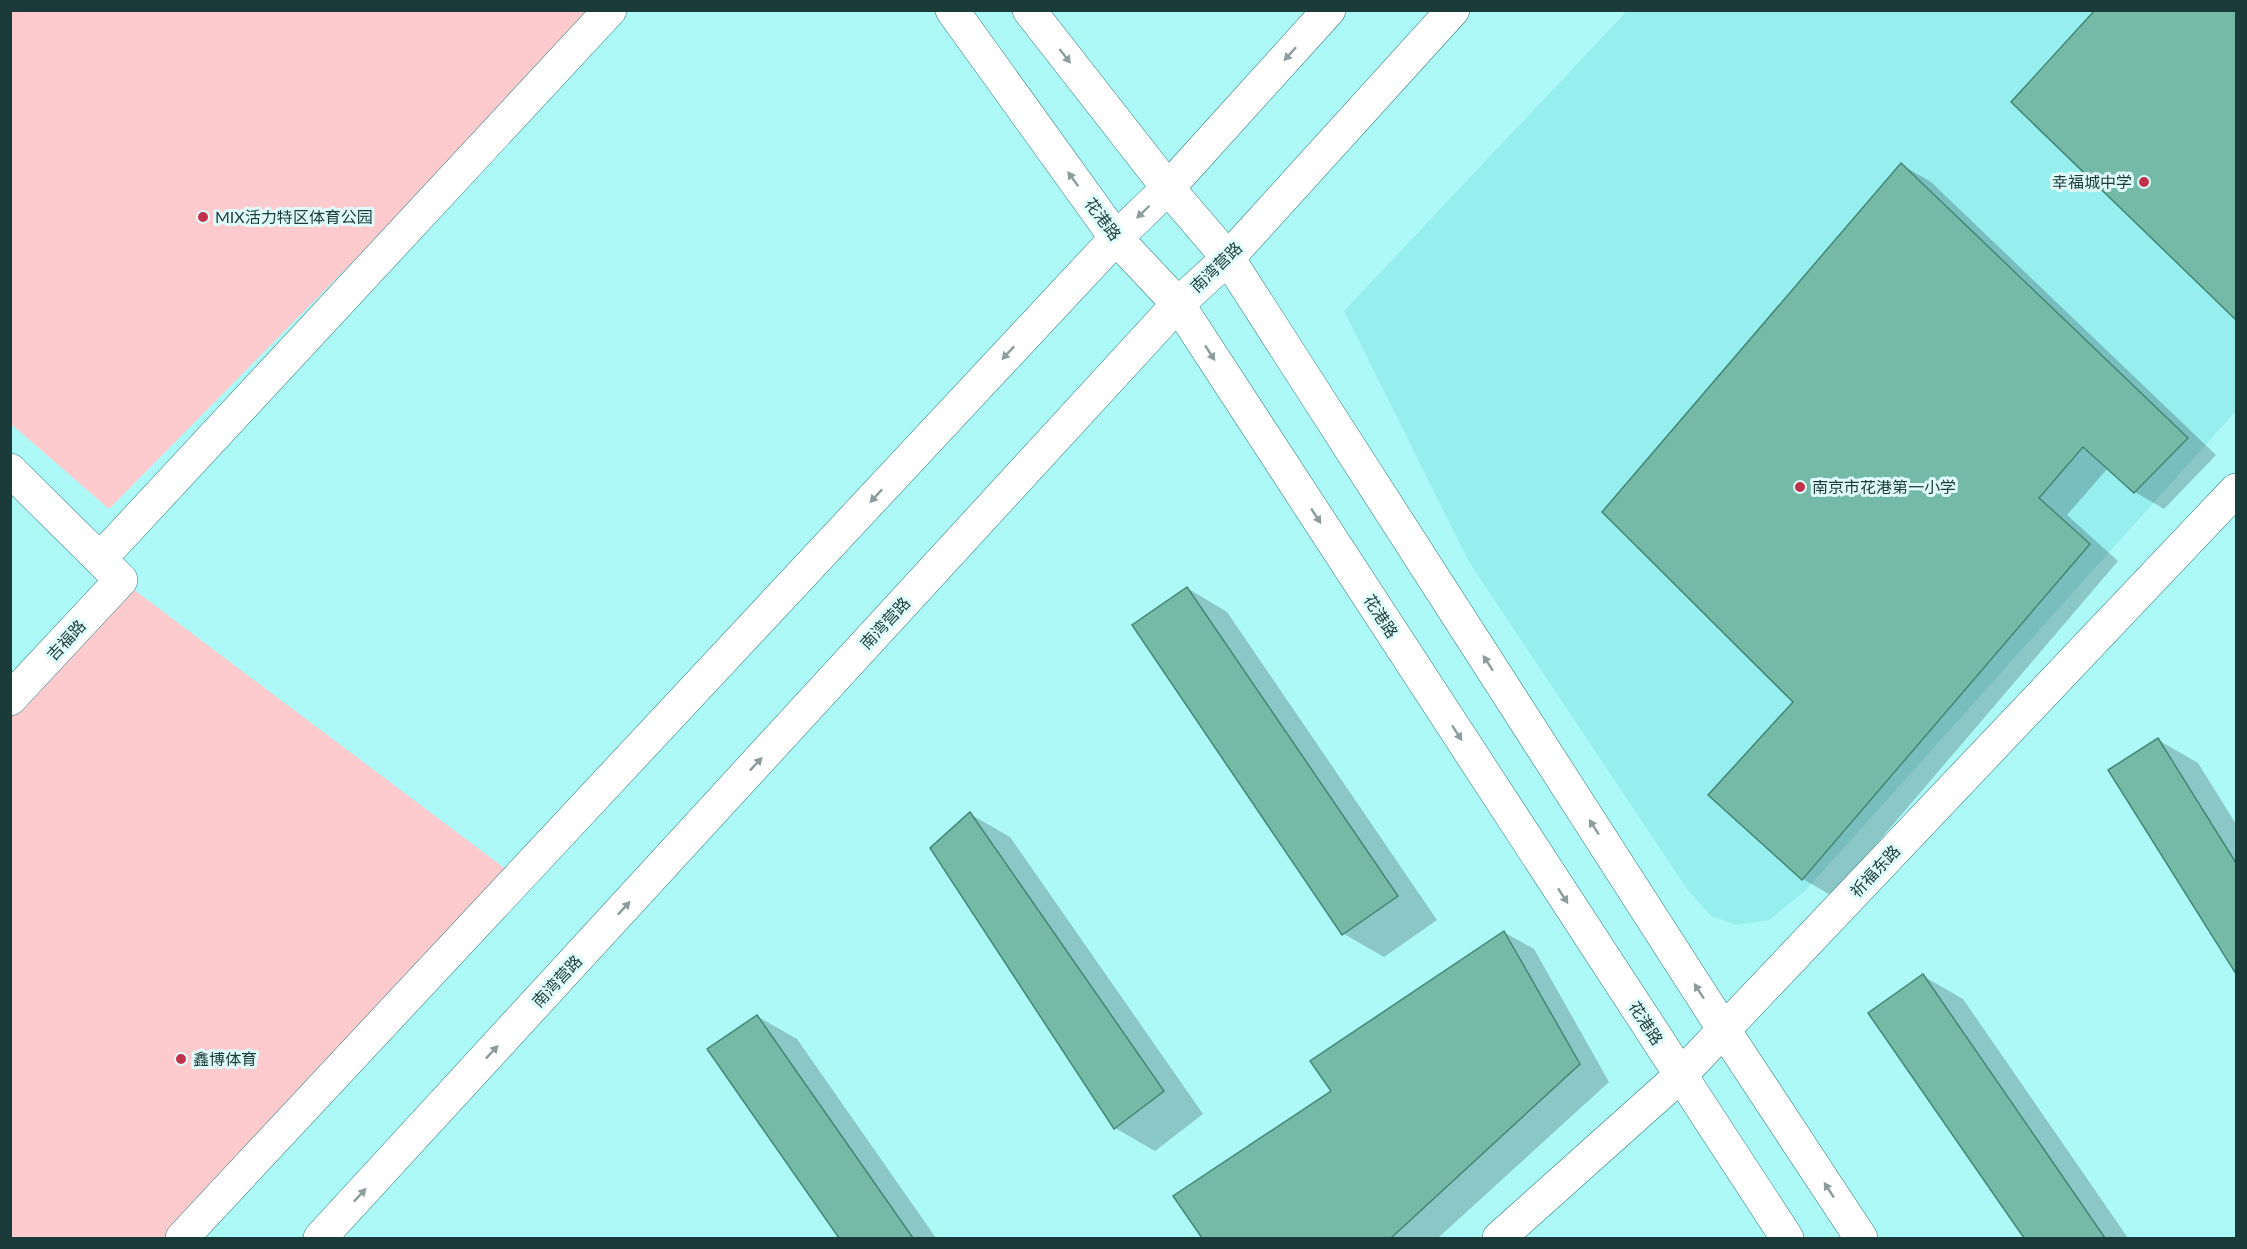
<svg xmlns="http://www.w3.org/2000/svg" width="2247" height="1249" font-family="Lato,'Noto Sans SC',sans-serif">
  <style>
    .built { fill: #97eeee }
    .green { fill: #fdcbcd }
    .shadow { fill: #0003 }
    .building { fill: #75b9a7; stroke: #438776; stroke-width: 1.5 }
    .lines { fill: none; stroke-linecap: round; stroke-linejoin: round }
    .minor-casing { stroke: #2a7778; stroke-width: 34 }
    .secondary-casing { stroke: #2a7778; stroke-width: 34 }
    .minor { stroke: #fff; stroke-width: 33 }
    .secondary { stroke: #fff; stroke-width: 33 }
    .oneway { fill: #8d9c9c }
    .poi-dot { fill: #c2314b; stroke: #e0fdfc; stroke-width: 2 }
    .labels { text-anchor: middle; stroke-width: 6; stroke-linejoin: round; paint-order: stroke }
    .poi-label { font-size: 16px; fill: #1b3a3a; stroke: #e0fdfc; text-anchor: start }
    .street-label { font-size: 16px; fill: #1b3a3a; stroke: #e0fdfc }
  </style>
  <rect width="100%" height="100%" fill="#adf9f8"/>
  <path class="built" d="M1627 11H2236V411L1805 891 1769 920 1736 925 1711 916 1687 889 1469 562 1344 311Z"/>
  <g class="green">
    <path d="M11 11H600L109 509 11 424Z"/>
    <path d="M121 580 519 879 182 1238H11L10 699Z"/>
  </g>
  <g class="shadow">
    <path d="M2098 10H2236V318L2013 102Z"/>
    <path d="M1902 165 1931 182 2216 455 2164 509 2135 492 2108 468 2067 515 2118 561 1832 896 1803 879 1710 795 1795 702Z"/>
    <path d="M1187 588 1227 612 1437 920 1384 957 1344 934Z"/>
    <path d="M2158 740 2198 763 2236 824V971L2110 770Z"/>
    <path d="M970 814 1010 837 1203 1114 1155 1151 1115 1128Z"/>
    <path d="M1505 933 1534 949 1609 1082 1438 1238H1204L1175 1196 1333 1092Z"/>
    <path d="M1923 976 1963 999 2128 1238H2026L1870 1013Z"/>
    <path d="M757 1016 797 1039 936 1238H841L709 1049Z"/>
  </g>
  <g class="building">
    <path d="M2095 10H2236V320L2011 102Z"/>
    <path d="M1901 163 2188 438 2134 493 2083 447 2039 498 2090 544 1802 880 1708 795 1793 702 1602 512Z"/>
    <path d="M1187 587 1398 896 1342 935 1132 625Z"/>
    <path d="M2158 738 2236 863V974L2108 770Z"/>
    <path d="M970 812 1164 1091 1114 1129 930 848Z"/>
    <path d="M1504 931 1580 1064 1391 1238H1202L1173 1196 1331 1091 1310 1061Z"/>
    <path d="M1923 974 2105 1238H2024L1868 1013Z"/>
    <path d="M757 1015 913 1238H839L707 1049Z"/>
  </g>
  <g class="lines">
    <defs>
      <g id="minor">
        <path d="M952 10 1116 238 1178 304 1787 1238"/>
        <path d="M1029 10 1168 188 1228 258 1724 1030 1861 1238"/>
        <path d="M10 470 121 580 10 699"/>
        <path d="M100 559 610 10"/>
        <path d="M1499 1238 1680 1076 2236 490"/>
      </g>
      <g id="secondary">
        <path d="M182 1238 1116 238 1168 188 1329 10"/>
        <path d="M320 1238 1178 304 1228 258 1453 10"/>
      </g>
    </defs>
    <use href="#minor" class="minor-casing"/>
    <use href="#secondary" class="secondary-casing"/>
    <use href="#minor" class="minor"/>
    <use href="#secondary" class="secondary"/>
  </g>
  <defs><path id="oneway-solid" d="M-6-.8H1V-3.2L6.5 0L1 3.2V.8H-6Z" transform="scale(1.5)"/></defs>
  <g class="oneway">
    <use href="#oneway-solid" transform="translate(1290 54) rotate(132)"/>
    <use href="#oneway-solid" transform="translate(1065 56) rotate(52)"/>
    <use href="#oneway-solid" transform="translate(1073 179) rotate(-126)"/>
    <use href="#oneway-solid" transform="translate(1143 212) rotate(136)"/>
    <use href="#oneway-solid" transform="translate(1008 353) rotate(133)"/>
    <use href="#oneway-solid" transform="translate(1210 353) rotate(57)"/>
    <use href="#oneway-solid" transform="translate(876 496) rotate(133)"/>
    <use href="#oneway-solid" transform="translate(1316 516) rotate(57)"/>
    <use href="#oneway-solid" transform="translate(1488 663) rotate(-123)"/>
    <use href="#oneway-solid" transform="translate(1457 733) rotate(57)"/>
    <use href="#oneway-solid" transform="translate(756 764) rotate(-47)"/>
    <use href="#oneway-solid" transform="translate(1594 827) rotate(-123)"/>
    <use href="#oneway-solid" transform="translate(1563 896) rotate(57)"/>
    <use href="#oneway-solid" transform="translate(624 908) rotate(-47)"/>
    <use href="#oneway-solid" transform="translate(1699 991) rotate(-123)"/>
    <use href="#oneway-solid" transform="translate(492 1052) rotate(-47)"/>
    <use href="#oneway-solid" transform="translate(1829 1190) rotate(-123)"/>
    <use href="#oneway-solid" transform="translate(360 1195) rotate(-47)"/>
  </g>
  <g class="poi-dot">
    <circle cx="2144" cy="182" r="6"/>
    <circle cx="203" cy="217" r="6"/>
    <circle cx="1800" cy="487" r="6"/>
    <circle cx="181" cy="1059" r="6"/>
  </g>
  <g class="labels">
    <g class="poi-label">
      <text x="2132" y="188" text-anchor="end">幸福城中学</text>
      <text x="215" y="223">MIX活力特区体育公园</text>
      <text x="1812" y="493">南京市花港第一小学</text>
      <text x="193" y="1065">鑫博体育</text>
    </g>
    <g class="street-label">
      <text transform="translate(1103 219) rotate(53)" y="6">花港路</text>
      <text transform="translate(1216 267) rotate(-44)" y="6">南湾营路</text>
      <text transform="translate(1381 616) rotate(57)" y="6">花港路</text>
      <text transform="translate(885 623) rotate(-47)" y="6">南湾营路</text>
      <text transform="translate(66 640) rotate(-47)" y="6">吉福路</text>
      <text transform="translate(1875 871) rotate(-47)" y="6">祈福东路</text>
      <text transform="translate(557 981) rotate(-47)" y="6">南湾营路</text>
      <text transform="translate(1646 1023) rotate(57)" y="6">花港路</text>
    </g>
  </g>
  <rect width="2247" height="1249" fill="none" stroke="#1b3a3a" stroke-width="24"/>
</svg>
